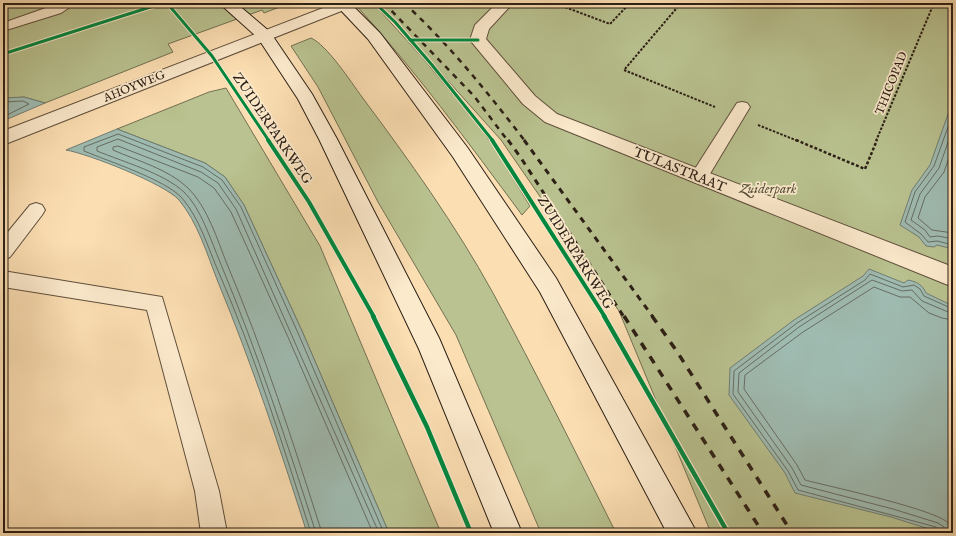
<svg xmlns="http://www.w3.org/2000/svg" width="956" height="536" font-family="'IM FELL English',serif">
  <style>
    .green { fill: #b9c290; stroke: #727052 }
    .water { fill: #9fbbb1; stroke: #717d73 }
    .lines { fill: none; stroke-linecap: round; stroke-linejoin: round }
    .shore { stroke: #666d63; stroke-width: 1 }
    .service-casing { stroke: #604f3c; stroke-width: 2 }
    .minor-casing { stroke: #604f3c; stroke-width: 2 }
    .secondary-casing { stroke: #2c1f15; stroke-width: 2 }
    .path-far1 { stroke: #2c1f15; stroke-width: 2; stroke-dasharray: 2.5 1.5; stroke-linecap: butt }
    .path { stroke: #2c1f15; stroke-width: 2.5; stroke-dasharray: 3 2; stroke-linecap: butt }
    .service { fill: #fceacd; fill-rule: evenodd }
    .minor { fill: #fceacd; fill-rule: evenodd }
    .secondary { fill: #fceacd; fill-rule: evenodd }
    .rail-far2 { stroke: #2c1f15; stroke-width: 2.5; stroke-dasharray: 5.5 5.5; stroke-linecap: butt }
    .rail-far1 { stroke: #2c1f15; stroke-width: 3; stroke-dasharray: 6 6; stroke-linecap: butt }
    .rail { stroke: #2c1f15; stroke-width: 3.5; stroke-dasharray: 8 8; stroke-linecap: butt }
    .cycleway-far2-casing { stroke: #fceacd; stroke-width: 5 }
    .cycleway-far1-casing { stroke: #fceacd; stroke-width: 6 }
    .cycleway-casing { stroke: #fceacd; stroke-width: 7 }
    .cycleway-far2 { stroke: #00873e; stroke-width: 3 }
    .cycleway-far1 { stroke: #00873e; stroke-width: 4 }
    .cycleway { stroke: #00873e; stroke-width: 4.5 }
    .labels { text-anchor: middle; stroke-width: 3.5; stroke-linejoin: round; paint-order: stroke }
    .far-street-label { font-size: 12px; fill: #2c1f15; stroke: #fceacd }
    .street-label { font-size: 14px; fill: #2c1f15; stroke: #fceacd }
    .park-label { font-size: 14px; font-style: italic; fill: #56503a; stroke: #fceacd }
  </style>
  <rect width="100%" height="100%" fill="#fbdeb2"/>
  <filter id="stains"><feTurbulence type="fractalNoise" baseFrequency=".005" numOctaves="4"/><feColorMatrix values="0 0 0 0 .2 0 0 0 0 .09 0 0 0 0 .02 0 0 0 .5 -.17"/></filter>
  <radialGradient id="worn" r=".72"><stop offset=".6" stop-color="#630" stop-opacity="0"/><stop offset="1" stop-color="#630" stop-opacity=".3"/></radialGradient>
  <g class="green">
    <path d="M3 3H290L264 13 262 10 168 44 173 52 45 103 24 97 3 99Z"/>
    <path d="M354 3H373L421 56 480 127 500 156 530 206 522 215C468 142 415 70 354 3Z"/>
    <path d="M378 3H953V533H711L619 311 501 140Z"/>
    <path d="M311 38C327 45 351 82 362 97 409 160 455 224 493 293 536 372 576 453 616 533H541L456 335 378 202 318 87 291 46Z"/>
    <path d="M226 88 320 246 441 533H389L302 331 244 205 225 177 205 163 117 129 209 92Z"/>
  </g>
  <g class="water">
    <path d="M24 97 45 103 3 121V98Z"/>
    <path d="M953 100V249L937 245 934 247 926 246 919 237 900 225 912 190 930 165Z"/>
    <path d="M117 129 205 163 225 177 244 205 302 331 389 533H307C280 448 252 364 218 282 207 254 198 223 179 200 165 184 89 154 66 150Z"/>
    <path d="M869 269 904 283 908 280C917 282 922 284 926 293L953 306V533H942L891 517 795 493 785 473 729 395 730 368 794 320 863 276Z"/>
  </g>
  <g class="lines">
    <g class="shore">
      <path d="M3 102 23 101 29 104 3 117"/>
      <path d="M953 113 934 166 915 192 905 222 921 234 928 242 937 241 953 245"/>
      <path d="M953 128 939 168 920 194 911 220 925 230 930 237 938 236 953 239"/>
      <path d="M953 146 944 172 925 197 918 218 932 230 953 233"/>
      <path d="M311 533C283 446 256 358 219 273 208 248 200 219 182 198 166 180 108 161 84 151V147L118 134 203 167 222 180 241 207 298 333 384 533"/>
      <path d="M316 533C287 442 257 351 220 262 211 241 201 208 184 192 163 173 124 162 97 151V147L118 139 201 172 218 183 236 209 379 533"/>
      <path d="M322 533C293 442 264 352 227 264 217 239 208 208 188 188 168 169 138 161 113 150V147L118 146 198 177 214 188 231 212 288 337 373 533"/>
      <path d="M940 533 936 527 798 490 788 471 733 394 734 371 797 323 865 280 870 274 903 287 914 285 920 289 924 296 953 309"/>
      <path d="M945 533 944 527 938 523 893 509 801 485 792 468 738 392 739 373 799 327 872 280 902 291 912 290 922 301 953 314"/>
      <path d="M951 533C950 531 950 526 949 524 940 510 827 486 805 480L797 465 744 389 745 375 803 332 874 287 900 297H910L929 313 942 318 953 320"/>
    </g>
    <defs>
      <g id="service">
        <path d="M60 3H76L61 13 3 31V23Z"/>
        <path d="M742 102 747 103 750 107 705 182 699 183 693 182 691 177 693 172 737 103Z"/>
        <path d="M36 203 42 205 45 210 42 215 10 257 3 260V238L30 205Z"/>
        <path d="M3 271 162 297 219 491 227 533H201L195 491 147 310 3 287Z"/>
      </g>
      <g id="minor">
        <path d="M336 3H350L352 5 349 8 3 145V131Z"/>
        <path d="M497 3H513L489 29 486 39 535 96 557 114 953 267V287L545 122 523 104 470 40 475 25Z"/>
      </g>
      <g id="secondary">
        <path d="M219 3H236L270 32 312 94 337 139 439 338 522 533H494L419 349 319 139 298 99 258 38Z"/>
        <path d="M334 3H350L380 33 467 147 556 278 697 533H667L540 292 453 157 368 39Z"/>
      </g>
    </defs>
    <use href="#service" class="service-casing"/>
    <use href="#minor" class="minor-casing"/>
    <use href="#secondary" class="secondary-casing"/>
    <g class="path-far1">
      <path d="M554 3 610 24 630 3"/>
      <path d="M681 3 624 70 715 107"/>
      <path d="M758 125 798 141"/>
      <path d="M876 141 934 3"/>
    </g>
    <path class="path" d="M796 140 865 169 877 140"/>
    <use href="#service" class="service"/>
    <use href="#minor" class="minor"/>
    <use href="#secondary" class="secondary"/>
    <g class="rail-far2">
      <path d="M384 3 474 96 508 141"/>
      <path d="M404 3C449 44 488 93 525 141"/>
    </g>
    <g class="rail-far1">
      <path d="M508 140 521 158 624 317"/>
      <path d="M524 140 653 317"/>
    </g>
    <g class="rail">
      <path d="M624 316 763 533"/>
      <path d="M652 316 676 350 792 533"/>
    </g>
    <defs>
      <g id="cycleway-far2">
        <path d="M167 3 212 56 269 141"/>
        <path d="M375 3 395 22 432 65 493 141"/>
        <path d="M410 40H478"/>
        <path d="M3 54 163 3"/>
      </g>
      <g id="cycleway-far1">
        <path d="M268 140 309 202 374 317"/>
        <path d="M492 140 605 317"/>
      </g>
      <g id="cycleway">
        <path d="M373 316 427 427 471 533"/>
        <path d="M604 316 728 533"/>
      </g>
    </defs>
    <use href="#cycleway-far2" class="cycleway-far2-casing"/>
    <use href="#cycleway-far1" class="cycleway-far1-casing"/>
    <use href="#cycleway" class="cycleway-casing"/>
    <use href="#cycleway-far2" class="cycleway-far2"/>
    <use href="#cycleway-far1" class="cycleway-far1"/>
    <use href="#cycleway" class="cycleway"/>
  </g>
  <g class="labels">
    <g class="far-street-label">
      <text transform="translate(891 83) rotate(-68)" y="4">THICOPAD</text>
      <text transform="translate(134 86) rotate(-22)" y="4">AHOYWEG</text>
    </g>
    <g class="street-label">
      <text transform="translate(273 128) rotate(56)" y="5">ZUIDERPARKWEG</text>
      <text transform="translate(680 169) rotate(22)" y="5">TULASTRAAT</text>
      <text transform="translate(576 252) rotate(58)" y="5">ZUIDERPARKWEG</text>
    </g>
    <g class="park-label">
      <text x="768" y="193">Zuiderpark</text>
    </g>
  </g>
  <rect width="956" height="536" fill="none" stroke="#fbdeb2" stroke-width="16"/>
  <rect x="4" y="4" width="948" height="528" fill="none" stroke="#2c1f15" stroke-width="2"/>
  <rect x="8" y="8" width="940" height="520" fill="none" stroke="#2c1f15"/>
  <rect width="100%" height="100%" filter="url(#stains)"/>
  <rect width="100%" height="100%" fill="url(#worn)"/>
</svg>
